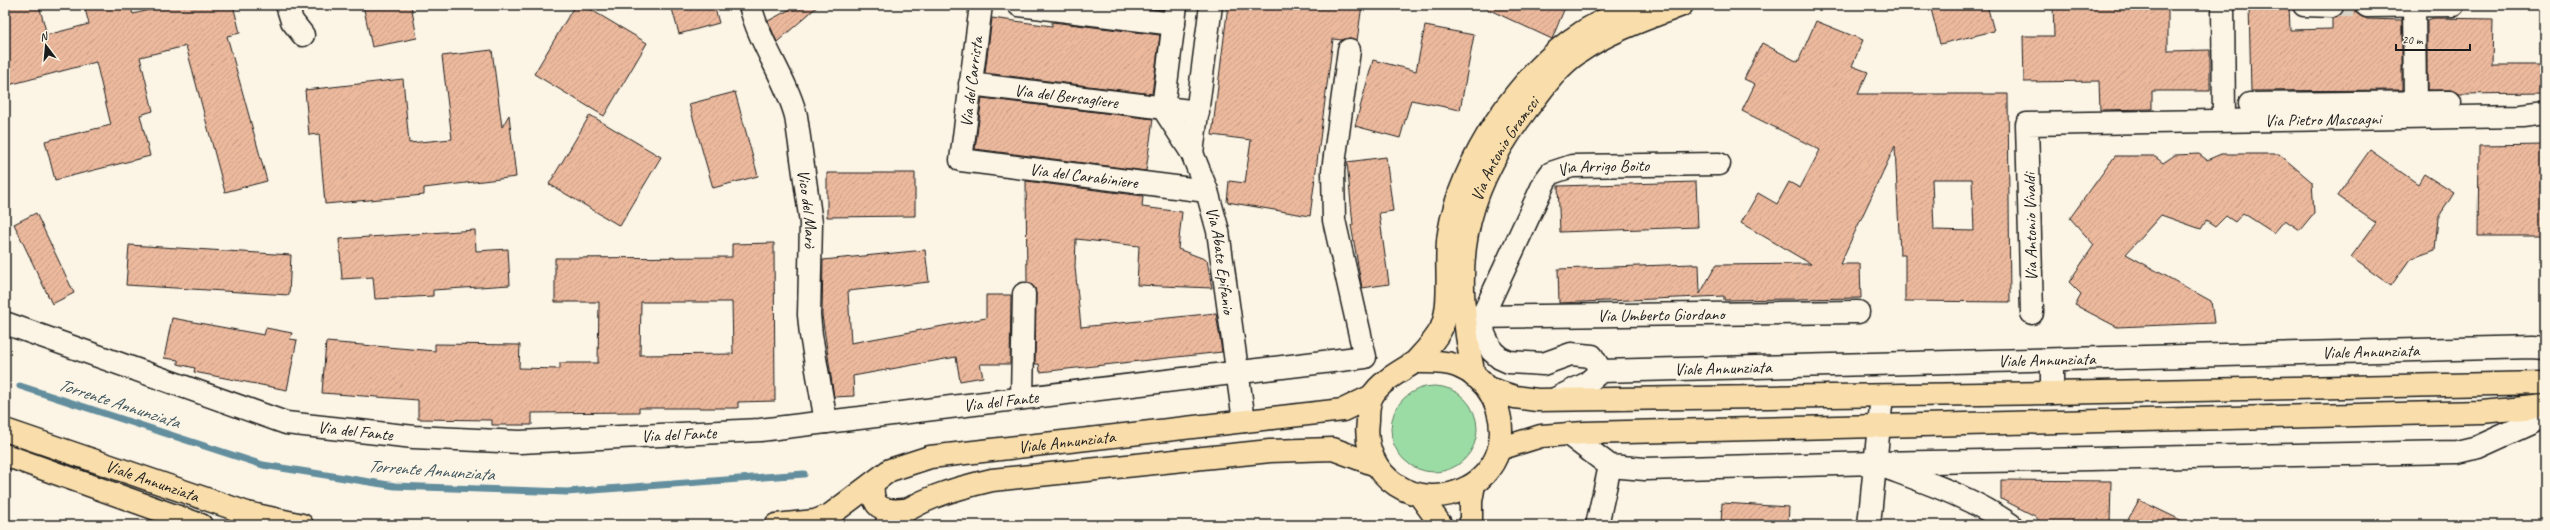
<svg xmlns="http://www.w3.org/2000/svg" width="2550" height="530" font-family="Caveat,sans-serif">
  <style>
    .grass { fill: #9bdca5; stroke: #5c7c60 }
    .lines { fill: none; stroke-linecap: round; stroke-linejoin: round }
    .stream { stroke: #638e9e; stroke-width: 7 }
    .building { fill: url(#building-hatch); stroke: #1c1c1c; fill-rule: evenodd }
    .minor-tunnel { stroke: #dad4c7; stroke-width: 22; stroke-dasharray: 22 11; stroke-linecap: butt }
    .minor-casing { stroke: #1c1c1c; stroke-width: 25 }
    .major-casing { stroke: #1c1c1c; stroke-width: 25 }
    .minor { stroke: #fcf5e5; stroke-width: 22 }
    .major { stroke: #f9deab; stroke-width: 22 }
    .labels { text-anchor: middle; stroke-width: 3; stroke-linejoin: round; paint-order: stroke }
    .street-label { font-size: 17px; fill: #1c1c1c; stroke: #fcf5e5 }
    .water-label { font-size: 18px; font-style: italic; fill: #3f555d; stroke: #fcf5e5 }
  </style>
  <defs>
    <pattern id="building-hatch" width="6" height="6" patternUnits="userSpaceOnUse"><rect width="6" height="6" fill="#ecb99d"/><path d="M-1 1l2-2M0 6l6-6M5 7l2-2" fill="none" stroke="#ca9e87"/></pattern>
  </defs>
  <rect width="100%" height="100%" fill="#fcf5e5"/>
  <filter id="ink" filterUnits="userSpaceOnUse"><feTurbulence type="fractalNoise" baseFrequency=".025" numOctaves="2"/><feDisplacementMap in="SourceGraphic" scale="8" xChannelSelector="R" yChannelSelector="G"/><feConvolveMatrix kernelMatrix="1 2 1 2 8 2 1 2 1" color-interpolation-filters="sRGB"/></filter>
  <g filter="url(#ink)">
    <circle class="grass" cx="1434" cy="429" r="43"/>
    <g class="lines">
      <path class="stream" d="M20 386 263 465 395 486 567 492 804 474"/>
    </g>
    <g class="building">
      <path d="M5 5H39L47 35 89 24 84 5H130L133 14 169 5H233L240 33 227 36 267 181 225 192 186 46 140 57 153 111 140 115 150 156 55 180 45 141 111 125 96 62 5 86Z"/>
      <path d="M363 5H411L417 38 372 47Z"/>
      <path d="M575 5H583L647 43 604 116 534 74Z"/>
      <path d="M671 5H714L719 23 679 34Z"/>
      <path d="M798 5H819L777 42 768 21Z"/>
      <path d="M1122 5H1163V10Z"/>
      <path d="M1228 5H1362L1357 41 1350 38 1342 40 1333 39 1310 216 1227 202 1229 181 1245 183 1251 140 1212 135Z"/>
      <path d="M1479 5H1566L1552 39Z"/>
      <path d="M1930 5H1987L1994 31 1940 44Z"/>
      <path d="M2053 5H2168V51L2210 50V91H2152V109L2100 110 2099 81 2024 82 2023 36H2054Z"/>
      <path d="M2249 5H2289L2290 30 2332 29V18L2342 13 2344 5H2355L2356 13 2367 19 2402 20V90L2251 91Z"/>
      <path d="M992 18 1052 26V22L1160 35 1152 94 985 73Z"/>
      <path d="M2434 18 2493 19 2492 65H2545V93L2459 94 2450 90H2427V20Z"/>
      <path d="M1816 21 1863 40 1852 66 1868 72 1858 94H2008L2010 302 1905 301V255H1900L1895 146 1840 264H1860L1861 298 1724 300V296L1559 303 1558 269 1693 264V265H1699L1700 294 1716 265 1811 264 1741 223 1758 193 1777 204 1789 182 1800 188 1820 150 1742 111 1755 84 1744 79 1762 43 1798 62ZM1932 179H1972L1974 231 1934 230Z"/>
      <path d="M1425 26 1474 35 1460 110 1411 100 1400 138 1355 126 1373 60 1416 71Z"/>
      <path d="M492 50 502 127 509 115 516 177 424 188V195L325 204 319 134 309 135 305 90 403 79 409 143 452 139 442 56Z"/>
      <path d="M735 92 758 176 713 188 689 104Z"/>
      <path d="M982 98 1153 119 1146 171 975 149Z"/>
      <path d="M590 115 661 157 620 226 549 184Z"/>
      <path d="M2545 145V236H2478L2479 146Z"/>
      <path d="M2370 150 2418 184 2424 174 2454 193 2438 218 2435 250 2410 259 2391 286 2351 257 2376 223 2337 196Z"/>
      <path d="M2199 154 2207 160 2221 154H2279L2312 182 2314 213 2300 230 2285 220 2274 233 2243 213 2235 222 2226 216 2215 227 2206 221 2201 229 2161 215 2126 254 2211 301 2214 323 2117 327 2075 305 2081 294 2069 282 2094 245 2070 218 2115 156H2154L2163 163 2175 155Z"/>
      <path d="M1386 157 1393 211 1379 213 1389 284 1362 288 1351 225H1353L1347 162Z"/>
      <path d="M827 173H915V216L827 217Z"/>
      <path d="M1026 181 1143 196 1142 207 1182 212 1178 249 1207 260 1212 288 1137 285 1139 246 1076 239 1075 267 1081 327 1216 313 1222 352 1040 372 1039 364H1035L1036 294 1035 288 1027 282Z"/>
      <path d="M1696 182 1698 227 1560 232 1558 186Z"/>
      <path d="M36 213 74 293 52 304 14 224Z"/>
      <path d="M475 230 476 251 508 249 510 285 433 290V296L375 299 373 277 342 279 339 239Z"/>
      <path d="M774 243 775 401 738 402V408H639V412L532 413V425H492V420L418 419V400L322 393 326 342 435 351V344L520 345 519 368 560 369V363H598L599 302H555V258L732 257V244ZM641 302H732L733 354 640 355Z"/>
      <path d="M129 245 291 255 289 295 126 285Z"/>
      <path d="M925 250 929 282 848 291 851 343 986 318V295H1011L1010 364H980L983 377 960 381 956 357 853 376 854 396 834 397 822 315 823 260Z"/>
      <path d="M172 318 264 335 266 328 292 333 290 339 297 340 287 390 194 372 195 368 178 364V360L164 358Z"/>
      <path d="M2001 480 2111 481 2110 525H2043L2035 516 2001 499Z"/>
      <path d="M2139 500 2191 525H2125Z"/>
      <path d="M1722 503 1789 507 1788 525H1721Z"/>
    </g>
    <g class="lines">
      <path class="minor-tunnel" d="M2332 6H2367"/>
      <defs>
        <g id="minor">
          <path d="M287 5 292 21 303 35"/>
          <path id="s1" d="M750 5C760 45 786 78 796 116L811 223 809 315 811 335 826 422"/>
          <path id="s2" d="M981 5 961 160 1207 191"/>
          <path d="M1019 5 1174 24"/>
          <path id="s3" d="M1176 5 1163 108 1192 153 1207 191 1218 231 1244 421"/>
          <path d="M2223 5 2224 120"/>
          <path d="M2304 5 2332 6"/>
          <path d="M2414 5 2415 102"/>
          <path d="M2367 6 2453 5"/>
          <path id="s4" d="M970 84 1198 112"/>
          <path d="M2250 104 2450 102"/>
          <path d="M1192 153 1211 5"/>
          <path id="s5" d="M2032 313 2027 124 2522 116 2545 113"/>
          <path id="s6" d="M1469 317 1858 312"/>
          <path id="s7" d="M5 323 286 423 414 437 520 442 760 430 1365 357 1334 220 1333 171 1349 50"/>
          <path d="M2052 360V393"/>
          <path id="s8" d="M1601 371 1592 356 1571 354 1543 364 1509 362 1500 358 1492 351 1484 334 1482 317 1545 181 1551 173 1572 166 1719 164"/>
          <path d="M1022 398 1024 294"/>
          <path id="s9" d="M1557 398 1586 384 1601 371 2532 347 2545 348"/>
          <path d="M1568 434 1610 466 1645 469 1875 463 2457 452 2478 447 2533 422"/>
          <path d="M1885 467C1928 483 1973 498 2011 525"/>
          <path d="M1597 525 1610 466"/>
          <path d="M1869 525 1882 396"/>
        </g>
        <g id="major">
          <path d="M1415 362C1424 352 1435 341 1441 329 1453 303 1444 261 1449 233 1460 162 1521 71 1581 33 1599 21 1619 13 1638 5"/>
          <path d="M1415 362C1429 362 1444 361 1457 366 1490 379 1505 411 1500 444 1497 462 1484 479 1468 487 1418 514 1360 477 1368 420 1368 413 1369 402 1372 396 1381 381 1401 371 1415 362Z"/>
          <path id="s10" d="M1474 376C1452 267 1459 198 1527 109 1543 89 1557 67 1578 53 1609 31 1646 19 1682 5"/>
          <path d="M1487 388 1515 397 1537 400 2052 393 2545 383"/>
          <path id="s11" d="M5 430 247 513 302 525"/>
          <path d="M1499 449 1541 436 1585 433 2482 412 2545 406"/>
          <path d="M5 455 201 525"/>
          <path d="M873 483C871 507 881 512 904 510"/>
          <path d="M1420 496 1441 525"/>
          <path id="s12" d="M776 525 815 521 830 515 890 470 930 457 1343 410 1372 396"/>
          <path d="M886 525C917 499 953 489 992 480L1270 451 1333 449 1376 465"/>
          <path d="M1471 525V501L1474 484"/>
        </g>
      </defs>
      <use href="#minor" class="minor-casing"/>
      <use href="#major" class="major-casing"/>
      <use href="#minor" class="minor"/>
      <use href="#major" class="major"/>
    </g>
  </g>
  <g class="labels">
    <g class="street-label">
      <text transform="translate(971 82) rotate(-83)" y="6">Via del Carrista</text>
      <text dy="6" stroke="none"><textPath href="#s4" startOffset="97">Via del Bersagliere</textPath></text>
      <text dy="6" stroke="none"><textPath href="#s5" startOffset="485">Via Pietro Mascagni</textPath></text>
      <text dy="6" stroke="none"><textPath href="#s10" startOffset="237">Via Antonio Gramsci</textPath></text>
      <text dy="6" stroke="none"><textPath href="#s8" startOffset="372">Via Arrigo Boito</textPath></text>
      <text dy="6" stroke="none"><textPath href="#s2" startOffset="280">Via del Carabiniere</textPath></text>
      <text dy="6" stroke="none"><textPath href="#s1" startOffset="214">Vico del Marò</textPath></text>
      <text transform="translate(2030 227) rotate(-91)" y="6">Via Antonio Vivaldi</text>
      <text dy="6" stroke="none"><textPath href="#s3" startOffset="269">Via Abate Epifanio</textPath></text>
      <text dy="6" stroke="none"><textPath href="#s6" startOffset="192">Via Umberto Giordano</textPath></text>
      <text dy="6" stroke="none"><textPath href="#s9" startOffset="822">Viale Annunziata</textPath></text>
      <text dy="6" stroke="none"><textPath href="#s9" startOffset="498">Viale Annunziata</textPath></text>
      <text dy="6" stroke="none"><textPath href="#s9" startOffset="174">Viale Annunziata</textPath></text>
      <text dy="6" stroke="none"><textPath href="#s7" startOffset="1016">Via del Fante</textPath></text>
      <text dy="6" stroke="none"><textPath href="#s7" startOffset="368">Via del Fante</textPath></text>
      <text dy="6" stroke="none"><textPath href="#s7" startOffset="692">Via del Fante</textPath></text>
      <text dy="6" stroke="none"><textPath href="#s12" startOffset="310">Viale Annunziata</textPath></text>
      <text dy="6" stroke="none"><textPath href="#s11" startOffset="156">Viale Annunziata</textPath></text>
    </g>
    <g class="water-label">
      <text transform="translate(119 403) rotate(18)" y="6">Torrente Annunziata</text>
      <text transform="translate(431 470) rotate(4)" y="6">Torrente Annunziata</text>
    </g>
  </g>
  <rect width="2550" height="530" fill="none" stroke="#fcf5e5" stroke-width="20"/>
  <rect x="10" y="10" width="2530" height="510" fill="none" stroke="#1c1c1c" stroke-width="1.5" filter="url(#ink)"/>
  <g transform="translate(46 46) rotate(344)" stroke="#fcf5e5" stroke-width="3" paint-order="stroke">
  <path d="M0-3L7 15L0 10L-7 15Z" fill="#1c1c1c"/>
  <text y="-6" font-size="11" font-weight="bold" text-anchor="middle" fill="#1c1c1c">N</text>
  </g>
  <path d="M2396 44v6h74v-6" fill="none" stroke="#1c1c1c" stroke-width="2"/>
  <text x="2402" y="44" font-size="12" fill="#1c1c1c" stroke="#fcf5e5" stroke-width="3" paint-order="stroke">20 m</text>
</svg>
